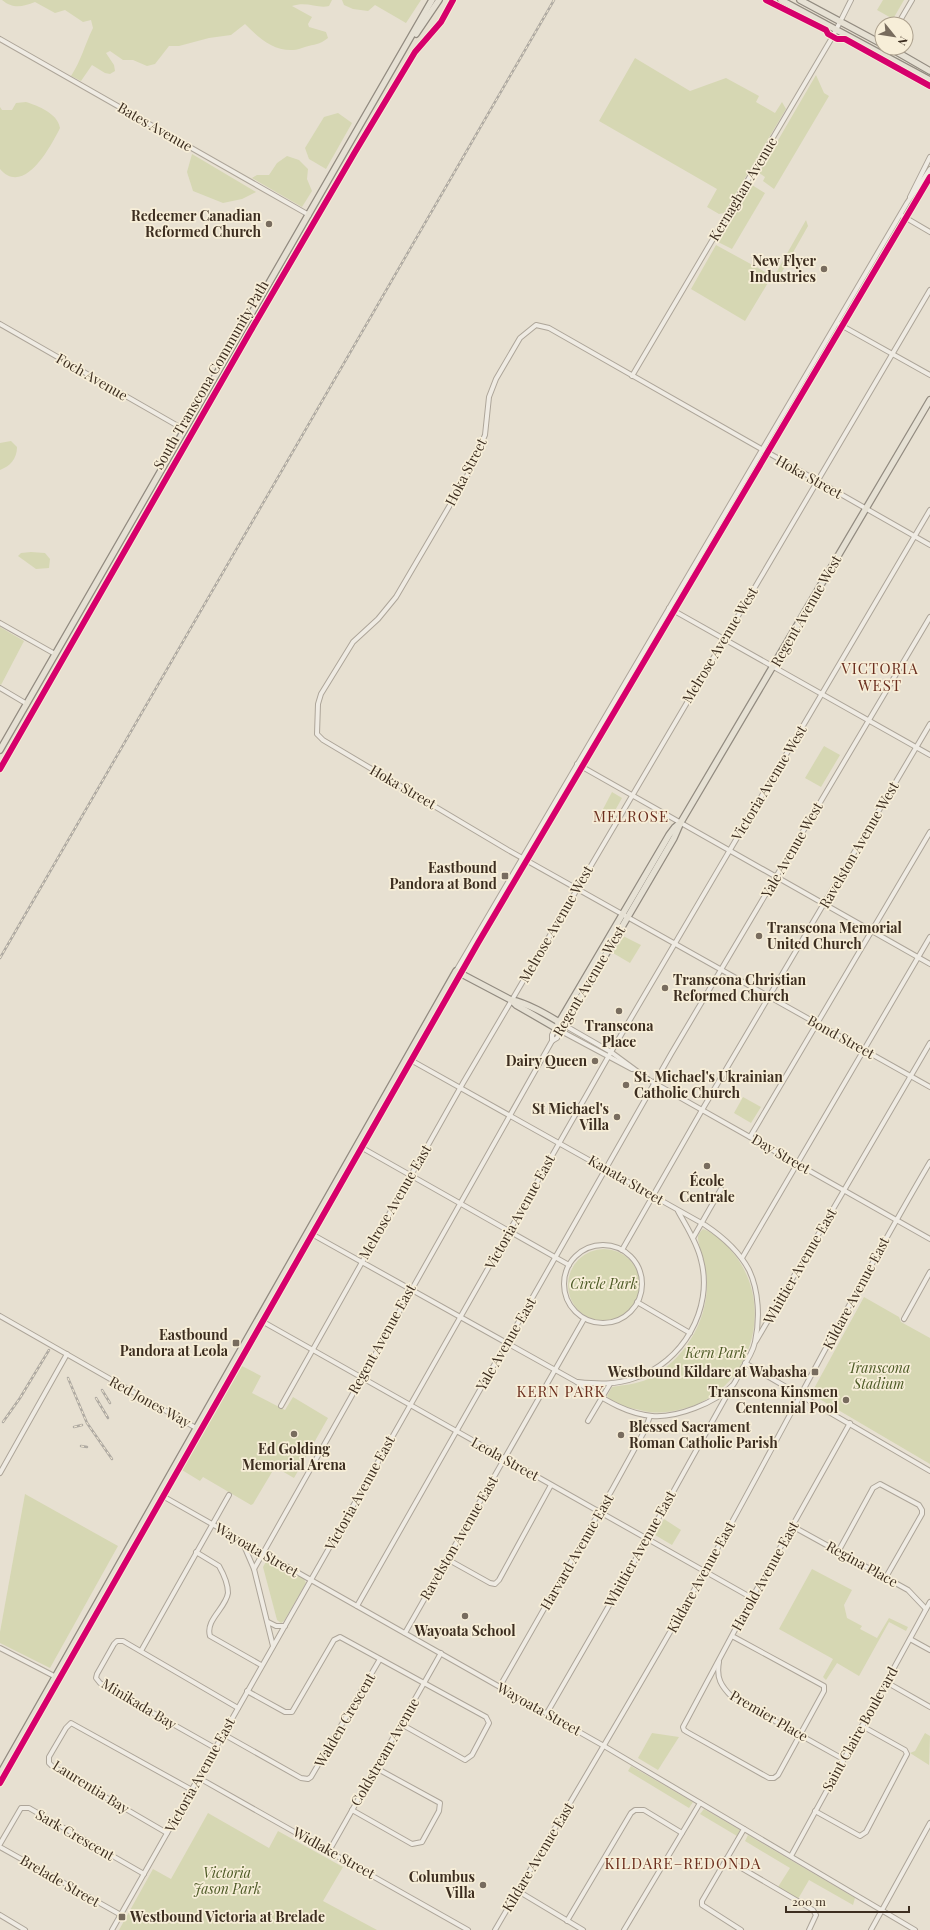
<svg xmlns="http://www.w3.org/2000/svg" width="930" height="1930" font-family="'Playfair Display',serif">
  <style>
    .green { fill: #d6d7b3 }
    .lines { fill: none; stroke-linecap: round; stroke-linejoin: round }
    .minor-casing { stroke: #ada599; stroke-width: 6 }
    .major-casing { stroke: #928b80; stroke-width: 8 }
    .minor { stroke: #efebe3; stroke-width: 4 }
    .major { stroke: #e6e1d4; stroke-width: 5.5 }
    .rail-casing { stroke: #afaaa2; stroke-width: 2.5 }
    .rail { stroke: #f7eed8; stroke-width: 1; stroke-dasharray: 3; stroke-linecap: butt }
    .cycleway-casing { stroke: #f7eed8; stroke-width: 8 }
    .cycleway { stroke: #d6006c; stroke-width: 6 }
    .poi-dot { fill: #786c5e; stroke: #f7eed8; stroke-width: 1.5 }
    .labels { text-anchor: middle; stroke-width: 3.5; stroke-linejoin: round; paint-order: stroke }
    .street-label { font-size: 14px; fill: #3d2e20; stroke: #f7eed8 }
    .poi-label { font-size: 14px; font-weight: bold; fill: #3d2e20; stroke: #f7eed8; text-anchor: end }
    .park-label { font-size: 14px; font-style: italic; fill: #4d5a26; stroke: #f7eed8 }
    .neighbourhood-label { font-size: 15px; letter-spacing: 1px; fill: #6b2e1e; stroke: #f7eed8 }
  </style>
  <rect width="100%" height="100%" fill="#e7e0d1"/>
  <g class="green">
    <path d="M2 0H332L329 6C318 9 307 1 292 6L312 17 308 24 309 27 326 32 328 38C319 45 315 44 305 47 301 48 297 50 293 50 273 51 258 37 245 24L231 35 209 38 179 46H169L155 64 147 66 133 60H123L110 51 106 53 114 65 115 71 110 74 105 73 92 65 81 81 71 76C81 61 85 44 93 28L91 20 83 22 65 10 55 13 35 2C22 7 13 9 2 0Z"/>
    <path d="M342 0H421L406 23 375 5 368 11 353 9 344 5Z"/>
    <path d="M883 0H904L893 19 877 10Z"/>
    <path d="M635 58 690 91 726 78 759 96 756 102 775 113 782 102 786 109 724 213 719 214 707 207 717 189 599 121Z"/>
    <path d="M816 75 824 93 829 96 774 189 763 181 765 177 759 173Z"/>
    <path d="M26 102C39 106 58 114 60 128 51 146 24 197 0 169V107L2 110H12L16 103Z"/>
    <path d="M338 113 352 123 326 169 309 159 305 148 324 117Z"/>
    <path d="M192 154 256 192 242 199 223 203 193 191 187 172Z"/>
    <path d="M287 156 299 160 308 169 307 179 312 191 302 207 252 178 257 175H269L277 163Z"/>
    <path d="M752 185 765 193 732 249 718 242Z"/>
    <path d="M806 220 808 226 778 279 772 276 745 321 691 289 716 245 769 274 771 270 776 273Z"/>
    <path d="M11 441 17 447C17 459 10 466 0 470V443Z"/>
    <path d="M31 552 45 553 50 559 49 568 36 569 18 556 21 553Z"/>
    <path d="M0 627 24 641 1 685 0 684Z"/>
    <path d="M824 746 840 755 821 787 805 778Z"/>
    <path d="M612 792 622 798 612 816 602 811Z"/>
    <path d="M623 936 641 945 630 963 613 953Z"/>
    <path d="M743 1097 761 1107 751 1123 734 1113Z"/>
    <path d="M703 1229C715 1233 726 1244 734 1254 777 1308 750 1393 682 1409 668 1413 654 1414 640 1410 630 1408 612 1405 607 1396L612 1387C624 1385 637 1384 648 1379 684 1360 708 1322 707 1281 707 1271 697 1241 698 1236 699 1233 701 1231 703 1229Z"/>
    <circle cx="604" cy="1285" r="36"/>
    <path d="M864 1297 899 1317 901 1322 930 1338V1464L811 1394Z"/>
    <path d="M242 1366 261 1376 252 1393 285 1410 293 1397 328 1418 294 1478 275 1467 253 1504 251 1505 203 1477 200 1481 182 1470Z"/>
    <path d="M25 1494 118 1546 50 1668 0 1643V1632Z"/>
    <path d="M664 1519 681 1530 672 1545 655 1535Z"/>
    <path d="M268 1558 304 1579 306 1583 284 1621 281 1623 277 1620 263 1567Z"/>
    <path d="M812 1569 852 1590 844 1605 847 1618 862 1626 860 1629 877 1638 889 1618 908 1627 906 1631 889 1622 859 1676 837 1663 826 1680 823 1677 833 1659 779 1629Z"/>
    <path d="M652 1733 679 1737 658 1770 638 1758Z"/>
    <path d="M925 1733 930 1736 929 1765 910 1753 915 1751Z"/>
    <path d="M631 1766 693 1802 689 1808 628 1771Z"/>
    <path d="M704 1809 740 1830 737 1836 700 1814Z"/>
    <path d="M208 1813 269 1848 278 1831 343 1867 323 1901 377 1930H119L153 1869 171 1879Z"/>
    <path d="M748 1835 855 1898 853 1905 809 1880 798 1899 778 1887 790 1868 745 1841Z"/>
  </g>
  <g class="lines">
    <defs>
      <g id="minor">
        <path d="M898 24 912 0"/>
        <path d="M0 39 309 215"/>
        <path d="M910 197 930 157"/>
        <path d="M901 215 930 232"/>
        <path d="M837 323 930 375"/>
        <path d="M0 324 185 430"/>
        <path d="M632 376 833 36 851 0"/>
        <path d="M930 545 549 328 536 325 520 338 496 379 489 397 485 435 467 476 396 597 378 619 353 642 321 694 318 704 317 734 323 740 508 850 930 1087"/>
        <path d="M669 608 930 755"/>
        <path d="M0 623 55 654"/>
        <path d="M0 688 27 704"/>
        <path d="M577 764 930 964"/>
        <path d="M456 971 907 203 930 169"/>
        <path d="M564 1025 611 1052 649 1080 930 1239"/>
        <path d="M552 1041V1035L556 1028"/>
        <path d="M750 1137 930 832"/>
        <path d="M357 1145 569 1265"/>
        <path d="M308 1232 575 1381C600 1396 622 1413 652 1416 677 1418 715 1403 733 1385 736 1381 738 1376 740 1372 746 1363 753 1352 755 1342 760 1319 759 1291 749 1270 739 1251 723 1237 705 1225L407 1058"/>
        <path d="M693 1238 721 1189"/>
        <circle cx="603" cy="1284" r="39"/>
        <path d="M622 1250 702 1110 930 724"/>
        <path d="M742 1258 930 937"/>
        <path d="M637 1302 690 1333"/>
        <path d="M0 1316 196 1428"/>
        <path d="M258 1319 752 1598"/>
        <path d="M904 1319 930 1272"/>
        <path d="M756 1341 930 1043"/>
        <path d="M745 1363 930 1471"/>
        <path d="M578 1382C597 1384 616 1385 635 1378 682 1363 714 1309 701 1260 697 1242 686 1226 678 1211"/>
        <path d="M281 1406 463 1083 930 290"/>
        <path d="M588 1421 610 1384"/>
        <path d="M0 1473 67 1354"/>
        <path d="M159 1494 604 1746 915 1930"/>
        <path d="M792 1526 908 1590 926 1609"/>
        <path d="M242 1541 254 1569 273 1646"/>
        <path d="M196 1552 219 1566C223 1573 228 1585 228 1593 226 1608 205 1620 210 1636L261 1665"/>
        <path d="M838 1552 873 1488 880 1484 919 1505 922 1510V1514L886 1577"/>
        <path d="M447 1559 490 1583 495 1584 499 1580 551 1485"/>
        <path d="M254 1569 552 1041 557 1038 561 1031 632 1069"/>
        <path d="M357 1606 671 1054 930 617"/>
        <path d="M268 1622 276 1626H285"/>
        <path d="M405 1633 584 1319"/>
        <path d="M732 1636 824 1686V1691L778 1775 774 1778H769L687 1732 684 1730 683 1727 752 1598 850 1423"/>
        <path d="M910 1639 930 1650"/>
        <path d="M0 1648 56 1677"/>
        <path d="M141 1651 229 1495"/>
        <path d="M719 1662C716 1678 721 1686 732 1697L843 1759"/>
        <path d="M886 1682 930 1707"/>
        <path d="M500 1686 613 1488 645 1430 650 1416"/>
        <path d="M247 1691 285 1712H292L334 1640 340 1637 486 1717 489 1723 472 1755 465 1760 401 1724"/>
        <path d="M547 1713 633 1564 732 1386"/>
        <path d="M223 1734 301 1778 308 1779 311 1777 380 1659"/>
        <path d="M215 1748 100 1683 96 1678 97 1674 114 1644 117 1641H123L238 1708"/>
        <path d="M199 1778 468 1930"/>
        <path d="M352 1810 412 1844 422 1842 439 1811 440 1803 376 1768"/>
        <path d="M815 1811 860 1836 866 1832 907 1754 905 1750 862 1726"/>
        <path d="M167 1833 52 1766 49 1763V1757L66 1728 71 1723 192 1790"/>
        <path d="M0 1844 21 1808H29L144 1874"/>
        <path d="M0 1847 121 1915"/>
        <path d="M329 1851 441 1653"/>
        <path d="M791 1856 930 1602"/>
        <path d="M726 1859 813 1910 816 1915 809 1930"/>
        <path d="M518 1891 583 1930"/>
        <path d="M0 1915 25 1930"/>
        <path d="M567 1921 631 1813 635 1810H644L682 1833"/>
        <path d="M112 1930 611 1052 930 510"/>
        <path d="M495 1930C569 1803 645 1679 716 1551 788 1421 855 1289 930 1162"/>
        <path d="M624 1930 700 1803"/>
        <path d="M741 1930 702 1905V1901L744 1829"/>
        <path d="M871 1930 930 1823"/>
      </g>
      <g id="major">
        <path d="M781 0 930 80"/>
        <path d="M800 0 882 44"/>
        <path d="M416 34 439 0"/>
        <path d="M890 48 930 71"/>
        <path d="M0 750 432 0"/>
        <path d="M511 1000 516 1005 561 1031 674 838 681 822 930 400"/>
        <path d="M558 1024 669 835 675 827 681 822"/>
        <path d="M0 1774 456 971 511 1000C528 1003 549 1016 564 1025"/>
      </g>
    </defs>
    <use href="#minor" class="minor-casing"/>
    <use href="#major" class="major-casing"/>
    <use href="#minor" class="minor"/>
    <use href="#major" class="major"/>
    <defs>
      <g id="rail">
        <path d="M0 958 554 0"/>
        <path d="M68 1378 87 1423 112 1459"/>
        <path d="M102 1390 110 1403"/>
        <path d="M96 1398 108 1418"/>
        <path d="M3 1422 20 1398 49 1350"/>
        <path d="M74 1427 82 1425"/>
        <path d="M81 1446 87 1447"/>
      </g>
    </defs>
    <use href="#rail" class="rail-casing"/>
    <use href="#rail" class="rail"/>
    <defs>
      <g id="cycleway">
        <path d="M766 0 826 30 828 34 837 39H845L930 86"/>
        <path d="M0 769 250 332 355 152 415 52 441 22 453 0"/>
        <path d="M0 1783 478 943 930 177"/>
      </g>
    </defs>
    <use href="#cycleway" class="cycleway-casing"/>
    <use href="#cycleway" class="cycleway"/>
  </g>
  <g class="poi-dot">
    <circle cx="269" cy="224" r="4"/>
    <circle cx="824" cy="269" r="4"/>
    <rect x="501" y="872" width="8" height="8" rx="2"/>
    <circle cx="759" cy="936" r="4"/>
    <circle cx="665" cy="988" r="4"/>
    <circle cx="619" cy="1011" r="4"/>
    <circle cx="595" cy="1061" r="4"/>
    <circle cx="626" cy="1085" r="4"/>
    <circle cx="617" cy="1117" r="4"/>
    <circle cx="707" cy="1166" r="4"/>
    <rect x="232" y="1339" width="8" height="8" rx="2"/>
    <rect x="811" y="1368" width="8" height="8" rx="2"/>
    <circle cx="846" cy="1400" r="4"/>
    <circle cx="294" cy="1434" r="4"/>
    <circle cx="621" cy="1435" r="4"/>
    <circle cx="465" cy="1616" r="4"/>
    <circle cx="483" cy="1885" r="4"/>
    <rect x="118" y="1913" width="8" height="8" rx="2"/>
  </g>
  <g class="labels">
    <g class="street-label">
      <text transform="translate(155 127) rotate(30)" y="5">Bates Avenue</text>
      <text transform="translate(743 189) rotate(-59)" y="5">Kernaghan Avenue</text>
      <text transform="translate(211 375) rotate(-60)" y="5">South Transcona Community Path</text>
      <text transform="translate(92 377) rotate(30)" y="5">Foch Avenue</text>
      <text transform="translate(466 472) rotate(-63)" y="5">Hoka Street</text>
      <text transform="translate(809 477) rotate(29)" y="5">Hoka Street</text>
      <text transform="translate(806 611) rotate(-60)" y="5">Regent Avenue West</text>
      <text transform="translate(720 645) rotate(-59)" y="5">Melrose Avenue West</text>
      <text transform="translate(769 783) rotate(-59)" y="5">Victoria Avenue West</text>
      <text transform="translate(403 787) rotate(30)" y="5">Hoka Street</text>
      <text transform="translate(859 845) rotate(-60)" y="5">Ravelston Avenue West</text>
      <text transform="translate(792 850) rotate(-60)" y="5">Yale Avenue West</text>
      <text transform="translate(556 924) rotate(-60)" y="5">Melrose Avenue West</text>
      <text transform="translate(589 981) rotate(-59)" y="5">Regent Avenue West</text>
      <text transform="translate(841 1037) rotate(29)" y="5">Bond Street</text>
      <text transform="translate(781 1154) rotate(30)" y="5">Day Street</text>
      <text transform="translate(626 1180) rotate(30)" y="5">Kanata Street</text>
      <text transform="translate(395 1202) rotate(-60)" y="5">Melrose Avenue East</text>
      <text transform="translate(520 1212) rotate(-61)" y="5">Victoria Avenue East</text>
      <text transform="translate(800 1266) rotate(-60)" y="5">Whittier Avenue East</text>
      <text transform="translate(856 1293) rotate(-62)" y="5">Kildare Avenue East</text>
      <text transform="translate(382 1339) rotate(-61)" y="5">Regent Avenue East</text>
      <text transform="translate(506 1344) rotate(-60)" y="5">Yale Avenue East</text>
      <text transform="translate(150 1402) rotate(29)" y="5">Red Jones Way</text>
      <text transform="translate(505 1459) rotate(29)" y="5">Leola Street</text>
      <text transform="translate(360 1493) rotate(-61)" y="5">Victoria Avenue East</text>
      <text transform="translate(459 1538) rotate(-60)" y="5">Ravelston Avenue East</text>
      <text transform="translate(640 1549) rotate(-61)" y="5">Whittier Avenue East</text>
      <text transform="translate(257 1550) rotate(30)" y="5">Wayoata Street</text>
      <text transform="translate(577 1552) rotate(-60)" y="5">Harvard Avenue East</text>
      <text transform="translate(862 1564) rotate(29)" y="5">Regina Place</text>
      <text transform="translate(765 1576) rotate(-61)" y="5">Harold Avenue East</text>
      <text transform="translate(701 1577) rotate(-61)" y="5">Kildare Avenue East</text>
      <text transform="translate(139 1704) rotate(31)" y="5">Minikada Bay</text>
      <text transform="translate(539 1709) rotate(29)" y="5">Wayoata Street</text>
      <text transform="translate(769 1716) rotate(30)" y="5">Premier Place</text>
      <text transform="translate(345 1720) rotate(-60)" y="5">Walden Crescent</text>
      <text transform="translate(860 1729) rotate(-61)" y="5">Saint Claire Boulevard</text>
      <text transform="translate(385 1752) rotate(-60)" y="5">Coldstream Avenue</text>
      <text transform="translate(200 1775) rotate(-61)" y="5">Victoria Avenue East</text>
      <text transform="translate(91 1787) rotate(32)" y="5">Laurentia Bay</text>
      <text transform="translate(75 1835) rotate(30)" y="5">Sark Crescent</text>
      <text transform="translate(334 1853) rotate(29)" y="5">Widlake Street</text>
      <text transform="translate(538 1857) rotate(-59)" y="5">Kildare Avenue East</text>
      <text transform="translate(60 1881) rotate(30)" y="5">Brelade Street</text>
    </g>
    <g class="poi-label">
      <text x="261" y="221">Redeemer Canadian<tspan x="261" dy="16">Reformed Church</tspan></text>
      <text x="816" y="266">New Flyer<tspan x="816" dy="16">Industries</tspan></text>
      <text x="497" y="873">Eastbound<tspan x="497" dy="16">Pandora at Bond</tspan></text>
      <text x="767" y="933" text-anchor="start">Transcona Memorial<tspan x="767" dy="16">United Church</tspan></text>
      <text x="673" y="985" text-anchor="start">Transcona Christian<tspan x="673" dy="16">Reformed Church</tspan></text>
      <text x="619" y="1031" text-anchor="middle">Transcona<tspan x="619" dy="16">Place</tspan></text>
      <text x="587" y="1066">Dairy Queen</text>
      <text x="634" y="1082" text-anchor="start">St. Michael's Ukrainian<tspan x="634" dy="16">Catholic Church</tspan></text>
      <text x="609" y="1114">St Michael's<tspan x="609" dy="16">Villa</tspan></text>
      <text x="707" y="1186" text-anchor="middle">École<tspan x="707" dy="16">Centrale</tspan></text>
      <text x="228" y="1340">Eastbound<tspan x="228" dy="16">Pandora at Leola</tspan></text>
      <text x="807" y="1377">Westbound Kildare at Wabasha</text>
      <text x="838" y="1397">Transcona Kinsmen<tspan x="838" dy="16">Centennial Pool</tspan></text>
      <text x="629" y="1432" text-anchor="start">Blessed Sacrament<tspan x="629" dy="16">Roman Catholic Parish</tspan></text>
      <text x="294" y="1454" text-anchor="middle">Ed Golding<tspan x="294" dy="16">Memorial Arena</tspan></text>
      <text x="465" y="1636" text-anchor="middle">Wayoata School</text>
      <text x="475" y="1882">Columbus<tspan x="475" dy="16">Villa</tspan></text>
      <text x="130" y="1922" text-anchor="start">Westbound Victoria at Brelade</text>
    </g>
    <g class="park-label">
      <text x="604" y="1289">Circle Park</text>
      <text x="716" y="1358">Kern Park</text>
      <text x="879" y="1373">Transcona<tspan x="879" dy="16">Stadium</tspan></text>
      <text x="227" y="1878">Victoria<tspan x="227" dy="16">Jason Park</tspan></text>
    </g>
    <g class="neighbourhood-label">
      <text x="880" y="674">VICTORIA<tspan x="880" dy="17">WEST</tspan></text>
      <text x="631" y="822">MELROSE</text>
      <text x="561" y="1397">KERN PARK</text>
      <text x="683" y="1869">KILDARE–REDONDA</text>
    </g>
  </g>
  <g transform="translate(894 36) rotate(120)"><circle r="19" fill="#f7eed8" stroke="#ada18e"/>
  <path d="M0-3L7 15L0 10L-7 15Z" fill="#786c5e"/>
  <text y="-6" font-size="11" font-weight="bold" text-anchor="middle" fill="#3d2e20">N</text>
  </g>
  <path d="M786 1906v6h123v-6" fill="none" stroke="#3d2e20" stroke-width="2"/>
  <text x="792" y="1906" font-size="12" fill="#3d2e20" stroke="#f7eed8" stroke-width="3" paint-order="stroke">200 m</text>
</svg>
